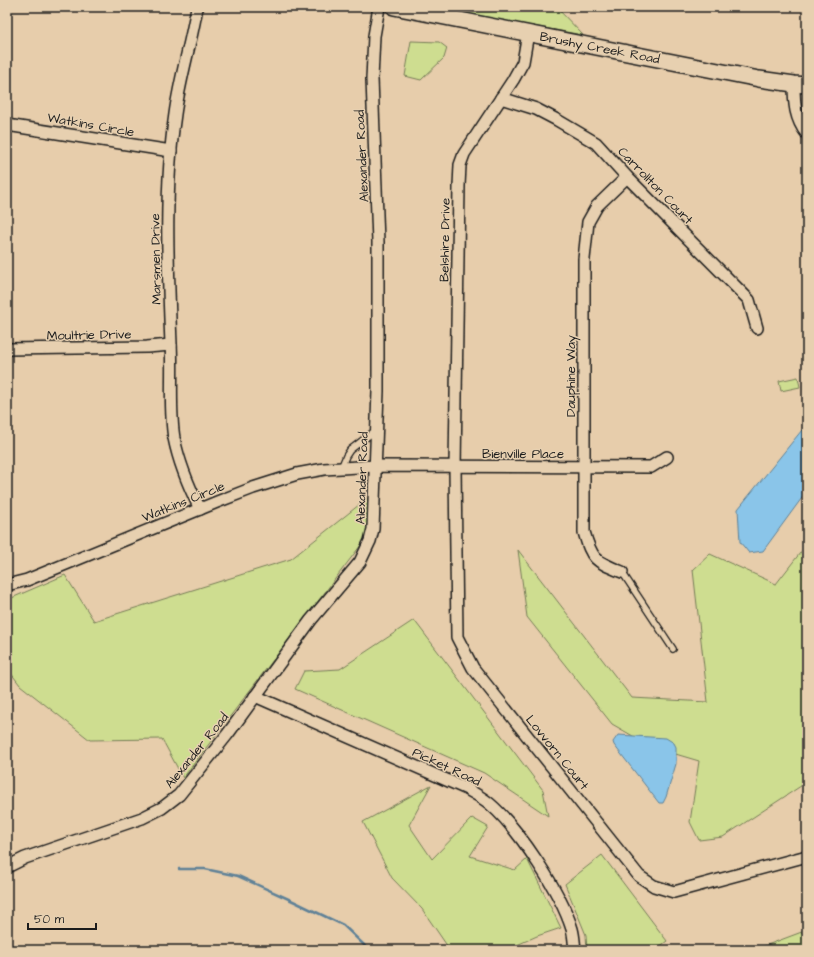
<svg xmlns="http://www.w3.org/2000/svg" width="814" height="957" font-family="'Architects Daughter',sans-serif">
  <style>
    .green { fill: #cedd90; stroke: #757c56 }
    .water { fill: #8ac5e9; stroke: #5e8197 }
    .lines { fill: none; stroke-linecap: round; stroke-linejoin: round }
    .stream { stroke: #5e8197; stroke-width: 2.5 }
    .lane-casing { stroke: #1c1c1c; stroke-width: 8 }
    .street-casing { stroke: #1c1c1c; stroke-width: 14 }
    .secondary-casing { stroke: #1c1c1c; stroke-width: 18 }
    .lane { stroke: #e7d0b0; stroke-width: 5.5 }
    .street { stroke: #e7d0b0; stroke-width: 11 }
    .secondary { stroke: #e7d0b0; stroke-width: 15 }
    .labels { text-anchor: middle; stroke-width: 3; stroke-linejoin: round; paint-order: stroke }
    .street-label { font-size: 13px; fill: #1c1c1c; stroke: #e7d0b0 }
  </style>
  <rect width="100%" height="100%" fill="#e7cdab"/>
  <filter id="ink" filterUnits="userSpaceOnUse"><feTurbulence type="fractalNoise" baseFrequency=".025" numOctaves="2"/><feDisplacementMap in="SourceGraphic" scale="8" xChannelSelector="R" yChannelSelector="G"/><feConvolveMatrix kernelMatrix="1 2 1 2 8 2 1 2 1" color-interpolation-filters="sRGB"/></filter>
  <g filter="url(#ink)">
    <g class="green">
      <path d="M430 7H558L557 8 583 35 431 8Z"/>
      <path d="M411 41 439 42 447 48 444 58 421 80 405 76Z"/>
      <path d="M798 377 800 387 781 391 779 381Z"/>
      <path d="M379 489 364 541 183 778 162 739 90 740 20 685 7 668V600L65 575 94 621 291 559Z"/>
      <path d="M807 544V782L723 837 699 840 690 822 699 761 652 747 612 724 527 617 518 550 632 698 708 702 693 570 710 554 776 584Z"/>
      <path d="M414 620 543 790 548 816 484 773 295 689 304 671 340 669Z"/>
      <path d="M431 785 409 825 432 859 472 818 488 827 470 856 515 870 527 859 561 928 537 936 517 945V950H450L422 909 392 878 363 822Z"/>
      <path d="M602 855 667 941 655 950H587L586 935 565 884Z"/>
      <path d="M807 930V950H754Z"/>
    </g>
    <g class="water">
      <path d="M807 429V491L763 551 749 553 740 542 738 509 802 430Z"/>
      <path d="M618 735 666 738 674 743 676 747V764L666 797 663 803H659L614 745 613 742Z"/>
    </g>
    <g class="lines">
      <path class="stream" d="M179 869H205L238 876 293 901 343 925 364 945 368 950"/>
      <defs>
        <g id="lane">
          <path d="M341 468 346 456 350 450 376 430"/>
          <path d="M622 572 673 649"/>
        </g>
        <g id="street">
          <path d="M197 7C191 43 180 78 175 114 164 190 168 268 171 344 173 375 169 408 174 438 179 463 189 487 200 509"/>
          <path d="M528 33 523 62 513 80 464 154 460 165 459 186 455 467 457 637 473 668 639 876 654 886 674 892 807 856"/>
          <path d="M794 84C794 103 795 119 807 134"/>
          <path d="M501 98 536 109 557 120 596 143 627 177 749 300 757 328"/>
          <path d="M7 125 171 151"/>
          <path d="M7 349 147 347 171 345"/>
          <path d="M622 572C595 561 592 560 584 532V259L588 222 597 206 627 177"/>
          <path d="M7 585 27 580 217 502 253 488 297 474 324 469 376 466 651 467 667 457"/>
          <path d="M255 696 467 789C475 794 483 798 490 804 519 829 561 893 572 929 574 936 574 943 575 950"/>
          <path d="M7 867 25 858 142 818 162 808 179 795 227 735 311 620 360 562 370 541 373 529 378 391V242L372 79 374 36 379 7"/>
        </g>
        <path id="secondary" d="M394 7 759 79 794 84 807 85"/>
      </defs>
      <use href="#lane" class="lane-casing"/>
      <use href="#street" class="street-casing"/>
      <use href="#secondary" class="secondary-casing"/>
      <use href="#lane" class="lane"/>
      <use href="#street" class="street"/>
      <use href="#secondary" class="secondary"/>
    </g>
  </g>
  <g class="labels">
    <g class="street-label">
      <text transform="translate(600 47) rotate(11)" y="5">Brushy Creek Road</text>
      <text transform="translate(91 124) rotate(10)" y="5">Watkins Circle</text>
      <text transform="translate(361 156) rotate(-93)" y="5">Alexander Road</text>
      <text transform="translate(656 185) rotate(46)" y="5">Carrollton Court</text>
      <text transform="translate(444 240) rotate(-89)" y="5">Belshire Drive</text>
      <text transform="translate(155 259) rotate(-91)" y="5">Marsmen Drive</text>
      <text transform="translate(89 334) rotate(-1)" y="5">Moultrie Drive</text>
      <text transform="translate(570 376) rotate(-90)" y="5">Dauphine Way</text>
      <text x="523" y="458">Bienville Place</text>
      <text transform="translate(361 478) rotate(-88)" y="5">Alexander Road</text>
      <text transform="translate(183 501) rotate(-22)" y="5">Watkins Circle</text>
      <text transform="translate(196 750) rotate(-51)" y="5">Alexander Road</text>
      <text transform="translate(558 752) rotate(51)" y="5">Lovvorn Court</text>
      <text transform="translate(447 766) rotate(25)" y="5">Picket Road</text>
    </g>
  </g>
  <rect width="814" height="957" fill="none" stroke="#e7d0b0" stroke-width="24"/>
  <rect x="12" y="12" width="790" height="933" fill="none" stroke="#1c1c1c" stroke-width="1.5" filter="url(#ink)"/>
  <path d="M28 923v6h68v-6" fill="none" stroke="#1c1c1c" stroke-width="2"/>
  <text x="34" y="923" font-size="12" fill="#1c1c1c" stroke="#e7d0b0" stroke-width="3" paint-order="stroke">50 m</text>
</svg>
